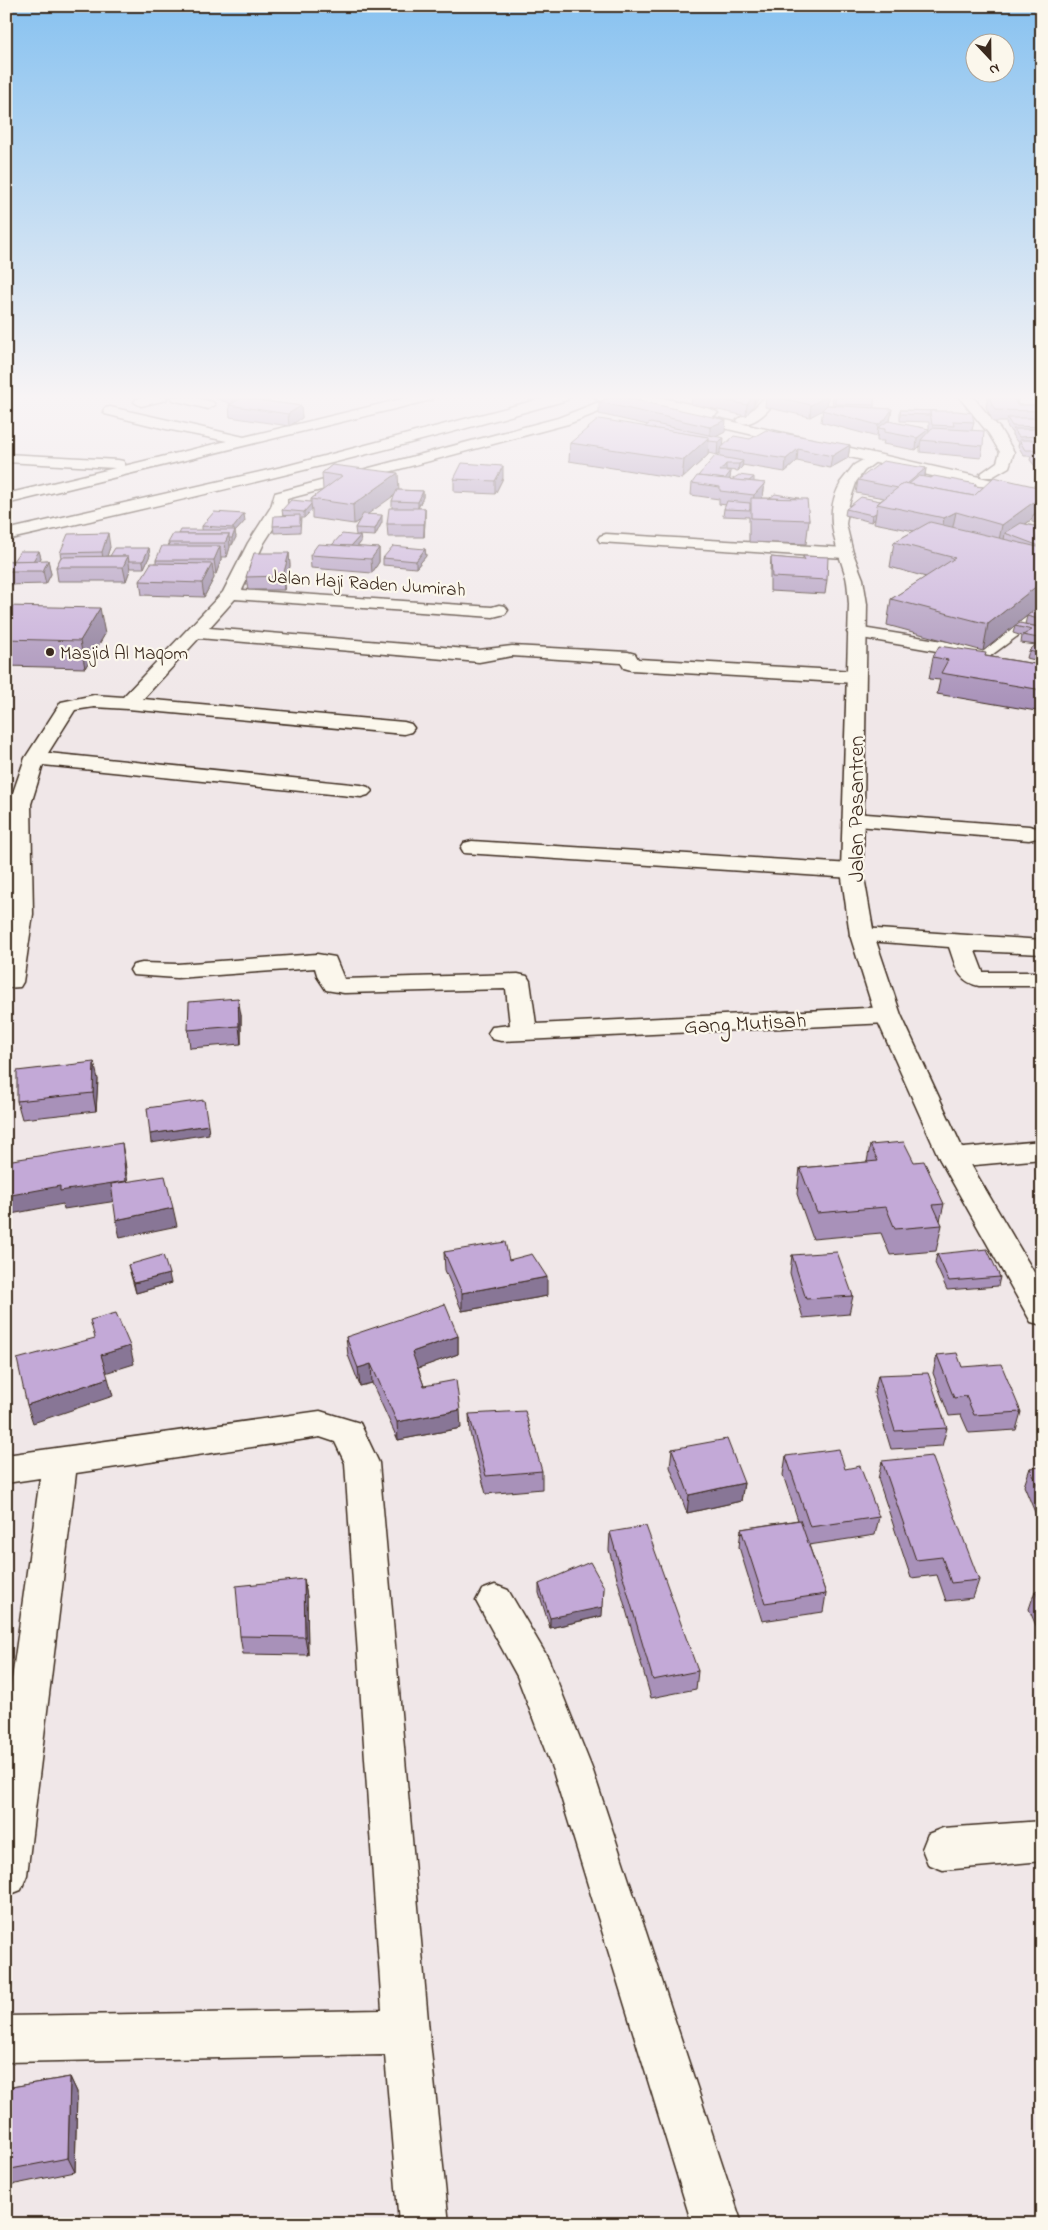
<svg xmlns="http://www.w3.org/2000/svg" width="1048" height="2230" font-family="'Indie Flower',sans-serif">
  <style>
    .lines { fill: none; stroke-linecap: round; stroke-linejoin: round }
    .minor-casing { stroke: #3b2a1e; stroke-width: 3 }
    .tertiary-casing { stroke: #3b2a1e; stroke-width: 3 }
    .secondary-casing { stroke: #3b2a1e; stroke-width: 3 }
    .trunk-casing { stroke: #3b2a1e; stroke-width: 3 }
    .motorway-casing { stroke: #3b2a1e; stroke-width: 3 }
    .minor { fill: #fbf7ec; fill-rule: evenodd }
    .tertiary { fill: #fbf7ec; fill-rule: evenodd }
    .secondary { fill: #fbf7ec; fill-rule: evenodd }
    .trunk { fill: #fbf7ec; fill-rule: evenodd }
    .motorway { fill: #fbf7ec; fill-rule: evenodd }
    .wall { fill: #a891b9; stroke: #3b2a1e }
    .shaded-wall { fill: #887696; stroke: #3b2a1e }
    .building { fill: #c3a9d7; stroke: #3b2a1e }
    .poi-dot { fill: #3b2a1e; stroke: #fbf7ec; stroke-width: 2 }
    .labels { text-anchor: middle; stroke-width: 4.5; stroke-linejoin: round; paint-order: stroke }
    .far-street-label { font-size: 19px; fill: #3b2a1e; stroke: #fbf7ec }
    .far-poi-label { font-size: 19px; fill: #3b2a1e; stroke: #fbf7ec; text-anchor: start }
    .street-label { font-size: 22px; fill: #3b2a1e; stroke: #fbf7ec }
  </style>
  <rect width="100%" height="100%" fill="#f0e7e8"/>
  <filter id="ink" filterUnits="userSpaceOnUse"><feTurbulence type="fractalNoise" baseFrequency=".02" numOctaves="2"/><feDisplacementMap in="SourceGraphic" scale="10" xChannelSelector="R" yChannelSelector="G"/><feConvolveMatrix kernelMatrix="1 2 1 2 8 2 1 2 1" color-interpolation-filters="sRGB"/></filter>
  <g filter="url(#ink)">
    <g class="lines">
      <defs>
        <g id="minor">
          <path d="M145 397H168L166 400 141 406 134 402 136 399Z"/>
          <path d="M171 397H193L213 402 215 405 208 409 173 400Z"/>
          <path d="M410 397H433L431 400 6 504V494L115 468 6 462V454L118 460 123 461 125 464 124 466 227 441 166 429 105 414 103 411 105 408 110 407 244 437Z"/>
          <path d="M612 397H621L624 400 622 403 568 424 287 499V507L264 543 242 590 492 607 499 605 505 606 508 610 505 614 493 617 235 599 209 628 479 650 512 646 628 652 635 654 638 659 855 671 862 673 864 677 862 681 855 683 631 670 624 668 621 663 512 656 479 662 199 638 143 699 404 722 411 724 414 728 411 732 404 734 128 709 94 707 75 710 48 753 361 785 368 787 372 791 368 795 361 797 43 765 31 804 33 914 23 982 20 987 6 988V933L9 914V804L25 758 61 702 94 695 123 697 223 592 248 543 271 507 275 493 558 418Z"/>
          <path d="M765 397H779C770 409 755 427 739 423L737 420 752 410Z"/>
          <path d="M606 534 845 548 851 550 853 553 851 556 845 558 600 542 598 539 600 536Z"/>
          <path d="M1042 605V618L989 657 983 659 856 637 850 636 847 632 850 628 856 627 980 647 1036 606Z"/>
          <path d="M853 813 1029 826 1037 828 1040 833 1037 838 1029 840 845 825 842 820 845 815Z"/>
          <path d="M472 841 852 864 860 866 863 871 860 876 852 878 464 853 461 848 464 843Z"/>
          <path d="M862 928 1042 940V954L975 951 983 972H1042V986H979C957 981 956 966 949 947L854 940 850 935 854 930Z"/>
          <path d="M317 954 335 957 344 979 518 974 527 976 530 981 536 1024 888 1007 897 1010 901 1015 897 1020 888 1023 501 1041 492 1039 488 1033 492 1027 510 1025 506 989 344 993 326 990 318 978 315 968 177 978 133 975 130 970 133 965 142 963 177 964Z"/>
          <path d="M1042 1141V1159L953 1167 943 1165 939 1158 943 1151 953 1149Z"/>
          <path d="M320 1411 360 1423 379 1463 429 2032 449 2224H399L385 2055 6 2062V2016L382 2010 345 1463 335 1442 320 1437 76 1473 27 1875 21 1890 6 1896V1722L40 1478 6 1483V1455Z"/>
          <path d="M495 1585 508 1590 548 1658 593 1771 742 2224H692L553 1771 517 1676 476 1601 482 1590Z"/>
          <path d="M1042 1821V1861L943 1870 928 1864 922 1849 928 1834 943 1828Z"/>
        </g>
        <g id="tertiary">
          <path d="M959 397H973L1000 429 1014 452 1009 467 992 477H982L980 474 997 462 1000 452 989 434Z"/>
          <path d="M874 454 879 455 881 458 864 471 853 486H843L840 483 854 465Z"/>
        </g>
        <path id="secondary" d="M848 478 853 480 856 483 849 504 846 524 853 553 863 579 867 604 863 871 874 935 901 1015 967 1158 1042 1286V1325L1031 1322 939 1158 875 1015 850 935 841 871 849 604C848 595 848 585 846 577 836 544 821 512 843 480Z"/>
        <g id="trunk">
          <path d="M595 397H621L650 403 652 406 645 410 597 400Z"/>
          <path d="M635 397H659L711 409 718 413 712 417 1042 491V501L684 419 682 416 689 412 637 400Z"/>
        </g>
        <path id="motorway" d="M548 397H569L567 400C382 453 194 498 6 540V530L286 466Z"/>
      </defs>
      <use href="#minor" class="minor-casing"/>
      <use href="#tertiary" class="tertiary-casing"/>
      <use href="#secondary" class="secondary-casing"/>
      <use href="#trunk" class="trunk-casing"/>
      <use href="#motorway" class="motorway-casing"/>
      <use href="#minor" class="minor"/>
      <use href="#tertiary" class="tertiary"/>
      <use href="#secondary" class="secondary"/>
      <use href="#trunk" class="trunk"/>
      <use href="#motorway" class="motorway"/>
    </g>
    <g class="wall">
      <path d="M213 397H260L252 399 301 406 302 418 289 426 230 417 229 405 231 404Z"/>
      <path d="M611 397 725 432 715 437 723 446 750 439 850 445 848 458 830 468 797 461 785 472 742 465V467L738 471 726 470 725 471H731L730 478 729 479 765 483 763 496 761 498 799 499 809 520 806 544 749 542V517L723 516 724 509 726 505 719 504V499L691 495 692 483 698 476 720 457V453L717 455 708 453V455L682 479 569 461 570 443 645 427 648 425 599 414V402Z"/>
      <path d="M692 397H759L746 416 691 404Z"/>
      <path d="M766 397H828L827 405H833L832 397H874V408L892 409 890 422 929 429V422L900 421V410L936 411 974 422 972 430 983 446 981 458 920 452V446L916 450 883 444 884 441H877V437L821 422 823 409 810 417 765 407Z"/>
      <path d="M988 397H1016L1018 400 1017 405H1042V471H1039L1030 460 1031 456H1024L1018 446 1019 443H1018L1012 435V432H1011L1006 424 1007 422H993L986 407Z"/>
      <path d="M1034 397H1042V399H1035Z"/>
      <path d="M332 465 398 490 423 491V497L418 508H425V521L424 537H388L387 524 392 508V501L395 494 367 514 382 522 375 536 356 535 355 528 360 519 354 524 312 518V510L304 518H301L300 532 274 533 273 526 283 516 282 510 311 502V499L323 490 322 473Z"/>
      <path d="M926 468 925 477 976 484V486L983 487 1042 488V524L1032 522V519L1026 524 1042 528V604L983 651 887 625 891 599 926 577 890 567 894 542 914 531 874 523 875 519 871 522 845 515 846 509 880 501 884 498 856 493 858 480Z"/>
      <path d="M503 478 495 494 454 492V479Z"/>
      <path d="M245 521 235 532 236 537 232 545H230V547L227 557H221V560L216 574H213L214 578 204 597 142 595 140 581 156 563V560L169 546 168 543 179 534 202 530V526Z"/>
      <path d="M360 536 361 542 357 547 379 548V562L372 573 311 568 310 555 332 545Z"/>
      <path d="M110 547 107 556H110L149 548 150 555 144 568H130V570L126 581H58L56 567 61 557 60 553Z"/>
      <path d="M425 549 426 556 416 568 383 565V558Z"/>
      <path d="M39 551 41 558 39 561 48 560 51 574 46 584 6 585V561H13Z"/>
      <path d="M289 553 290 566 284 590H248L246 577Z"/>
      <path d="M803 556 827 580 825 594 770 591V571L771 557 803 560Z"/>
      <path d="M6 606 105 634 85 668 6 666Z"/>
      <path d="M1042 606V628L1025 624 1027 616 1034 612 1035 610Z"/>
      <path d="M1015 626 1042 628V662L1027 658 1029 651 1036 645 1021 643 1022 636 1013 633Z"/>
      <path d="M986 656 1042 665V712L937 694 940 680 929 679 933 657Z"/>
      <path d="M241 1015V1044L190 1048 188 1030Z"/>
      <path d="M98 1079 96 1111 22 1119 17 1101Z"/>
      <path d="M870 1145 914 1162 944 1204 940 1221 942 1225 936 1251 890 1255 881 1233 813 1239 797 1194 800 1168 867 1162Z"/>
      <path d="M444 1252 509 1260 547 1296 462 1311 445 1270Z"/>
      <path d="M937 1254 1000 1277 998 1286 947 1290 935 1263Z"/>
      <path d="M792 1255 853 1296 849 1314 803 1318 790 1273Z"/>
      <path d="M128 1265 171 1283 136 1293Z"/>
      <path d="M458 1336V1354L418 1368 424 1386 461 1428 398 1440 372 1383 360 1386 348 1355 346 1337Z"/>
      <path d="M937 1355 962 1367 1021 1412 1016 1430 969 1433 961 1415 949 1416 933 1373Z"/>
      <path d="M878 1375 947 1428 942 1446 891 1449 874 1393Z"/>
      <path d="M469 1414 542 1471V1489L486 1494 470 1433Z"/>
      <path d="M672 1449 744 1483 741 1501 687 1513 670 1467Z"/>
      <path d="M786 1456 845 1469 879 1517 875 1535 809 1545 826 1594 823 1612 762 1621 739 1547 741 1529 798 1520 783 1475Z"/>
      <path d="M882 1461 979 1580 973 1598 946 1601 937 1575 911 1578 878 1479Z"/>
      <path d="M1042 1467V1529L1024 1486 1030 1468Z"/>
      <path d="M610 1532 698 1671 696 1689 651 1698 609 1550Z"/>
      <path d="M304 1579 307 1597 308 1655 243 1654 240 1636Z"/>
      <path d="M539 1584 602 1616 550 1628 539 1593Z"/>
      <path d="M1042 1590V1640L1029 1609 1035 1591Z"/>
      <path d="M1042 1731V1766L1035 1748Z"/>
      <path d="M70 2077 77 2092 75 2172 6 2186V2088Z"/>
    </g>
    <g class="shaded-wall">
      <path d="M232 397H260L233 405Z"/>
      <path d="M752 397H754V405L746 416 747 405Z"/>
      <path d="M755 397H759L754 404 755 398Z"/>
      <path d="M826 397H828L827 408 810 417 811 405Z"/>
      <path d="M301 406 302 418 289 426 288 414Z"/>
      <path d="M892 409 890 421 885 430V429L878 428 877 437 878 425Z"/>
      <path d="M726 420 725 432 710 440V427Z"/>
      <path d="M929 429 928 440H921L920 446 916 450 917 438Z"/>
      <path d="M709 437 708 455 682 479 684 460Z"/>
      <path d="M724 438 723 449H720V453L717 455 718 442Z"/>
      <path d="M850 445 848 458 830 468 832 456Z"/>
      <path d="M798 449 797 461 785 472 786 459Z"/>
      <path d="M743 461 742 467 738 471 739 464Z"/>
      <path d="M726 464V470L719 477 720 471Z"/>
      <path d="M503 466V478L495 494V481Z"/>
      <path d="M926 468 924 481 900 489Z"/>
      <path d="M731 471 730 478 723 488V481Z"/>
      <path d="M398 473 399 492 354 524 353 505Z"/>
      <path d="M754 477V484H746Z"/>
      <path d="M765 483 763 496 752 508 754 495Z"/>
      <path d="M423 491V497L418 508V502Z"/>
      <path d="M1042 496V512L1033 515 1032 519 1011 535 1005 533 1004 540 998 545 1002 525Z"/>
      <path d="M311 504 312 510 304 518V512Z"/>
      <path d="M425 508V521L424 537V524Z"/>
      <path d="M956 512 952 531 941 537 944 518Z"/>
      <path d="M876 513 875 519 871 522 872 515Z"/>
      <path d="M244 514 245 521 235 532 236 537 232 545V538L234 534 233 528Z"/>
      <path d="M382 515V522L375 536V529Z"/>
      <path d="M108 533 110 547 104 565 102 552Z"/>
      <path d="M229 534 230 547 227 557 225 543Z"/>
      <path d="M360 536 361 542 348 557V550Z"/>
      <path d="M220 546 221 560 216 574 214 560Z"/>
      <path d="M149 548 150 555 144 568 143 561Z"/>
      <path d="M379 548V562L372 573 371 559Z"/>
      <path d="M425 549 426 556 416 568V561Z"/>
      <path d="M39 551 41 558 32 570 31 563Z"/>
      <path d="M289 553 290 566 284 590 283 576Z"/>
      <path d="M128 556 130 570 126 581 123 567Z"/>
      <path d="M48 560 51 574 46 584 43 571Z"/>
      <path d="M212 564 214 578 204 597 202 583Z"/>
      <path d="M1042 582V604L983 651 988 624Z"/>
      <path d="M100 608 105 634 85 668 80 641Z"/>
      <path d="M1042 636V643L1036 645 1038 638Z"/>
      <path d="M238 998 241 1015V1044L239 1026Z"/>
      <path d="M94 1062 98 1079 96 1111 93 1093Z"/>
      <path d="M208 1125 209 1134 151 1143 150 1134Z"/>
      <path d="M122 1143 125 1161 130 1199 64 1209 63 1204 6 1215V1196Z"/>
      <path d="M173 1208 177 1226 120 1238 116 1220Z"/>
      <path d="M169 1274 171 1283 136 1293 134 1283Z"/>
      <path d="M547 1277V1296L462 1311V1293Z"/>
      <path d="M458 1336V1354L413 1370 412 1352Z"/>
      <path d="M130 1346 134 1364 105 1373 101 1355Z"/>
      <path d="M371 1364 372 1383 360 1386 358 1368Z"/>
      <path d="M108 1378 113 1396 33 1423 27 1405Z"/>
      <path d="M460 1410 461 1428 398 1440 397 1422Z"/>
      <path d="M744 1483 741 1501 687 1513 689 1495Z"/>
      <path d="M304 1579 307 1597 308 1655 305 1637Z"/>
      <path d="M604 1587 602 1616 550 1628V1618Z"/>
      <path d="M70 2077 77 2092 75 2172 68 2158Z"/>
    </g>
    <g class="building">
      <path d="M611 397H622L726 420 710 427 599 402Z"/>
      <path d="M712 397H752L747 405Z"/>
      <path d="M776 397H826L811 405Z"/>
      <path d="M835 397H874V405L835 404Z"/>
      <path d="M989 397H1013L1017 405H1042V411L995 410Z"/>
      <path d="M242 398 301 406 288 414 229 405Z"/>
      <path d="M827 405 892 409 885 420 878 425 822 410Z"/>
      <path d="M900 410 936 411H930V415L901 414Z"/>
      <path d="M930 411H957L972 413 974 422 953 421 954 426 932 425Z"/>
      <path d="M1007 418H1042V427L1012 426Z"/>
      <path d="M599 419 709 437 684 460 570 443Z"/>
      <path d="M888 421 929 429 917 438 885 432V429L878 428Z"/>
      <path d="M650 423 724 438 718 442 709 441V437L645 427Z"/>
      <path d="M932 428 984 431 983 446 921 440Z"/>
      <path d="M1013 429H1042V436L1019 437Z"/>
      <path d="M766 430 850 445 832 456 798 449 786 459 720 449 734 436 750 439Z"/>
      <path d="M1019 440H1042V450H1025Z"/>
      <path d="M1042 453V465H1041L1032 454Z"/>
      <path d="M715 456 743 461 739 464H726L720 471H731L725 479 698 476Z"/>
      <path d="M883 461 926 468 907 484 904 483 898 488 858 480Z"/>
      <path d="M462 463 503 466 495 481 454 479Z"/>
      <path d="M332 465 398 473 353 505 311 499 342 476 322 473Z"/>
      <path d="M739 475 754 477 749 481 731 480Z"/>
      <path d="M697 476 765 483 754 495 720 491V487L692 483Z"/>
      <path d="M919 476 931 478 934 476 976 484 974 486 983 487 974 496 909 484Z"/>
      <path d="M994 477 1042 488V496L1002 525 956 512 944 518 877 504 904 483 974 496Z"/>
      <path d="M397 490 423 491 418 502 392 501Z"/>
      <path d="M775 494 799 498 798 499 770 498Z"/>
      <path d="M861 497 880 501 877 504 876 513 872 515 846 509Z"/>
      <path d="M751 498 807 499 809 520 751 518Z"/>
      <path d="M291 500 311 502V504L304 512 282 510Z"/>
      <path d="M727 501 750 503V510L724 509Z"/>
      <path d="M389 508H425L424 524H387Z"/>
      <path d="M1042 510V517L1033 515Z"/>
      <path d="M214 512 244 514 233 528 202 526Z"/>
      <path d="M363 514 382 515 375 529 355 528Z"/>
      <path d="M300 515V525L273 526 274 516Z"/>
      <path d="M930 522 1042 548V582L988 624 891 599 955 558 894 542Z"/>
      <path d="M1021 523 1042 528V547L1005 533Z"/>
      <path d="M181 530H235L232 538H229V534H179Z"/>
      <path d="M108 533 102 552 60 553 68 534Z"/>
      <path d="M173 534H229L225 543H168Z"/>
      <path d="M342 534 360 536 351 546 332 545Z"/>
      <path d="M318 544 379 548 371 559 310 555Z"/>
      <path d="M162 546H220L214 560H156Z"/>
      <path d="M393 546 425 549 416 561 383 558Z"/>
      <path d="M115 548H149L143 561H129L128 556H110Z"/>
      <path d="M20 551H39L33 561H13Z"/>
      <path d="M254 553H289L283 576 246 577Z"/>
      <path d="M128 556 123 567H56L61 557Z"/>
      <path d="M803 556 828 557 827 580 772 577 771 557 805 560Z"/>
      <path d="M48 560 43 571H6V561Z"/>
      <path d="M151 563 212 564 202 583 140 581Z"/>
      <path d="M6 606 100 608 80 641 6 639Z"/>
      <path d="M1042 606V612L1035 610Z"/>
      <path d="M1033 611 1042 614V620L1027 616Z"/>
      <path d="M1020 623 1042 628V636L1038 638 1023 635 1032 630 1015 626Z"/>
      <path d="M1041 640 1042 654 1029 651Z"/>
      <path d="M939 646 986 653 985 656 1042 665V690L941 673 948 660 933 657Z"/>
      <path d="M238 998 239 1026 188 1030 189 1002Z"/>
      <path d="M94 1062 93 1093 17 1101V1071Z"/>
      <path d="M204 1100 208 1125 150 1134 147 1108Z"/>
      <path d="M904 1142 914 1162 924 1161 944 1204 933 1205 942 1225 895 1229 886 1207 817 1213 800 1168 878 1161 870 1145Z"/>
      <path d="M122 1143 126 1181 60 1191V1186L6 1196V1161Z"/>
      <path d="M165 1176 173 1208 116 1220 111 1184Z"/>
      <path d="M505 1242 509 1260 532 1254 547 1277 462 1293 444 1252Z"/>
      <path d="M987 1249 1000 1277 949 1281 937 1254Z"/>
      <path d="M837 1252 853 1296 806 1299 792 1255Z"/>
      <path d="M163 1255 169 1274 134 1283 128 1265Z"/>
      <path d="M445 1304 458 1336 412 1352 424 1386 456 1380 460 1410 397 1422 371 1364 358 1368 346 1337Z"/>
      <path d="M116 1313 130 1346 101 1355 108 1378 27 1405 17 1359 95 1338 90 1320Z"/>
      <path d="M957 1353 962 1367 1001 1364 1021 1412 974 1415 966 1396 954 1398 937 1355Z"/>
      <path d="M928 1373 947 1428 895 1431 878 1375Z"/>
      <path d="M525 1411 542 1471 486 1476 469 1414Z"/>
      <path d="M727 1439 744 1483 689 1495 672 1449Z"/>
      <path d="M839 1449 845 1469 860 1466 879 1517 810 1527 786 1456Z"/>
      <path d="M932 1456 979 1580 951 1583 942 1557 916 1560 882 1461Z"/>
      <path d="M1042 1467V1496L1030 1468Z"/>
      <path d="M800 1520 826 1594 765 1603 741 1529Z"/>
      <path d="M646 1526 698 1671 653 1680 610 1532Z"/>
      <path d="M590 1562 604 1587 603 1607 550 1618 539 1584Z"/>
      <path d="M304 1579 305 1637 240 1636 236 1586Z"/>
      <path d="M1042 1590V1606L1035 1591Z"/>
      <path d="M70 2077 68 2158 6 2170V2088Z"/>
    </g>
  </g>
  <linearGradient id="sky" x2="0" y2="1"><stop stop-color="#88c2f0"/><stop offset="0.56" stop-color="#f8f4f5"/><stop offset="1" stop-color="#f8f4f5" stop-opacity="0"/></linearGradient>
  <rect width="1048" height="709" fill="url(#sky)"/>
  <circle class="poi-dot" cx="50" cy="652" r="5"/>
  <g class="labels">
    <g class="far-street-label">
      <text transform="translate(367 582) rotate(4)" y="7">Jalan Haji Raden Jumirah</text>
    </g>
    <g class="far-poi-label">
      <text x="60" y="659">Masjid Al Maqom</text>
    </g>
    <g class="street-label">
      <text transform="translate(855 809) rotate(-90)" y="8">Jalan Pasantren</text>
      <text transform="translate(745 1022) rotate(-3)" y="8">Gang Mutisah</text>
    </g>
  </g>
  <rect width="1048" height="2230" fill="none" stroke="#fbf7ec" stroke-width="25"/>
  <rect x="12" y="12" width="1023" height="2205" fill="none" stroke="#3b2a1e" stroke-width="2" filter="url(#ink)"/>
  <g transform="translate(990 58) rotate(158)"><circle r="24" fill="#fbf7ec" stroke="#aea59a"/>
  <path d="M0-4L9 19L0 12L-9 19Z" fill="#3b2a1e"/>
  <text y="-8" font-size="14" font-weight="bold" text-anchor="middle" fill="#3b2a1e">N</text>
  </g>
</svg>
